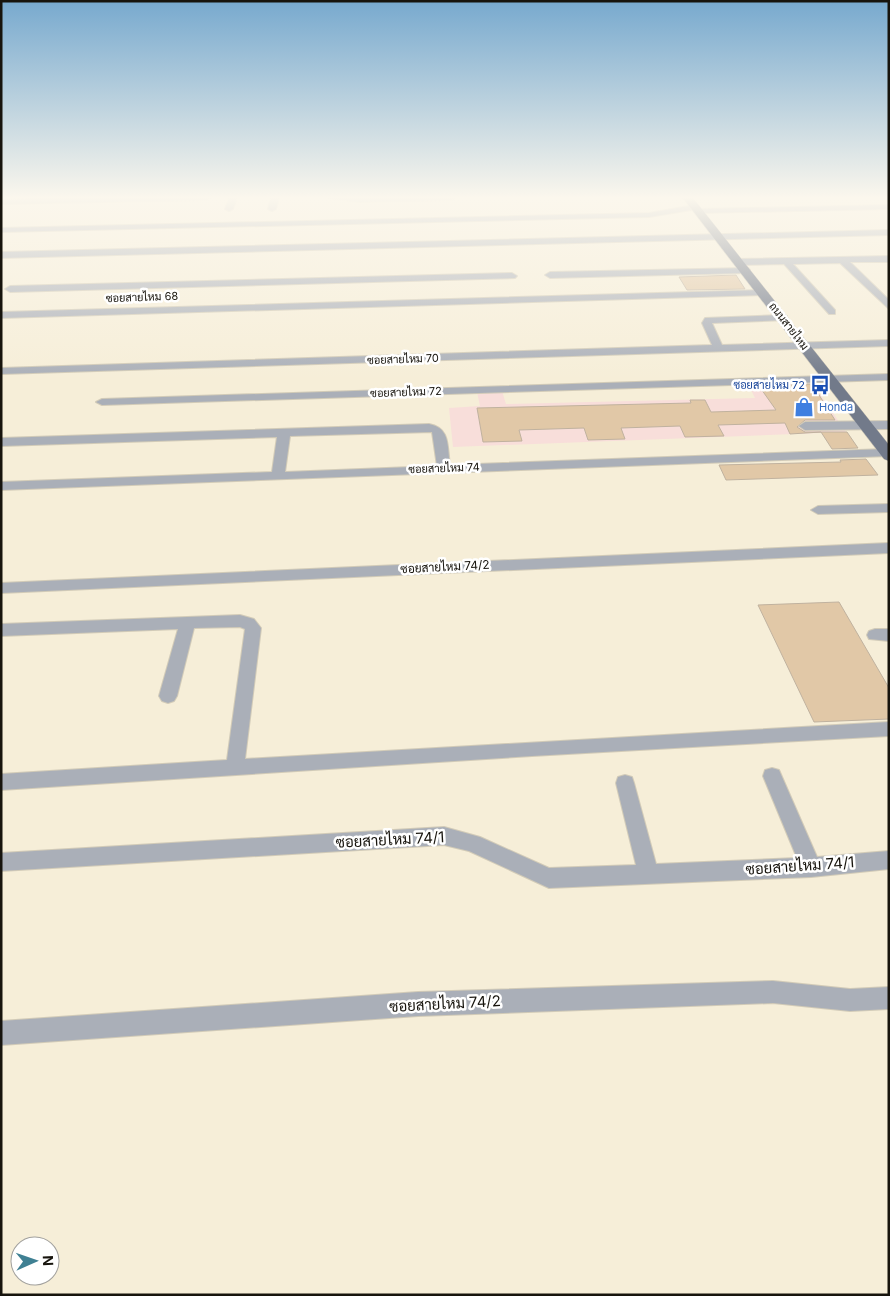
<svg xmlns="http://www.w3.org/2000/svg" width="890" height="1296" font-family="Inter,Sarabun,sans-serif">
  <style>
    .commercial { fill: #f8deda }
    .building { fill: #e1c8a7; stroke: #c0b29f }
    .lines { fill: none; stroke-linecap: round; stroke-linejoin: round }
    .minor-casing { stroke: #d2cbb8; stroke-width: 2 }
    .major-casing { stroke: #d2cbb8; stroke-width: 1 }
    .minor { fill: #aaafb8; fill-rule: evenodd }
    .major { fill: #727a8a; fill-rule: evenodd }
    .labels { text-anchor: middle; stroke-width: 5; stroke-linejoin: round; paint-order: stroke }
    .far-street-label { font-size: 11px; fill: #17140d; stroke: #fff }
    .far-transit-label { font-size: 11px; fill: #164399; stroke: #fff; text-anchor: end }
    .far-shop-label { font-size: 11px; fill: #366cbe; stroke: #fff; text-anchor: start }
    .street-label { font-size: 12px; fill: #17140d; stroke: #fff }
    .near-street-label { font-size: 15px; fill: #17140d; stroke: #fff }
  </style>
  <rect width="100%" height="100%" fill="#f6eed8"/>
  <path class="commercial" d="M811 381 846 432 453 447 449 408 480 406 477 392 502 391 506 404 755 398 748 384Z"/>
  <g class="building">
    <path d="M736 275 745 289 687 290 679 277Z"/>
    <path d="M812 384 835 420H805L797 427 805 432H847L858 448 832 449 821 432 790 434 785 423 718 425 724 436 685 437 680 426 621 428 625 439 588 440 584 428 519 430 522 441 483 442 477 408 691 403 690 400H705L711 412 776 410 759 386Z"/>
    <path d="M866 459 878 475 726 480 719 465 841 462 840 460Z"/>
    <path d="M839 602 889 688V719L814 722 758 605Z"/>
  </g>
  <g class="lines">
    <defs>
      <g id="minor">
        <path d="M72 198H210L206 200 1 204V200Z"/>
        <path d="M229 198H237L233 209 229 211 225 209Z"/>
        <path d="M271 198H279L276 209 272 211 268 209Z"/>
        <path d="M328 198H455L451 200 359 202Z"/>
        <path d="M694 205 698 207 697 209 649 217 1 232V228L649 213Z"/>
        <path d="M889 205V209L698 213 694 211 698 209Z"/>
        <path d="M889 230V235L1 258V252Z"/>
        <path d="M889 256V262H850L889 300V309L840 263 793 264 835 310V314H829L784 264 738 265 734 262 738 259Z"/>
        <path d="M748 268 750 270 745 273 550 278 545 275 550 272Z"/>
        <path d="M512 273 517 276 515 278 10 292 5 289 10 286Z"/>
        <path d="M763 290 768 293 766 295 1 318V312Z"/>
        <path d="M783 315 787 316V320L712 323 722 345 889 340V346L1 374V368L712 345 702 323 705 318Z"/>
        <path d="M889 374V380L102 405 96 402 102 399Z"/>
        <path d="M889 421V429L805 430 799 426 805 422Z"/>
        <path d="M429 424C451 428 447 447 450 465L886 449 889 450V456L1 490V482L272 472 277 437 1 446V438ZM432 432 437 466 285 472 290 436Z"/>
        <path d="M889 504V512L818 514 811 510 818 506Z"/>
        <path d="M889 543V553L1 593V583Z"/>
        <path d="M240 615 254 619 261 628 245 759 889 722V736L532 756 1 790V774L227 760 245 629 240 627 194 628 177 696 174 701 168 703 162 701 159 696 178 629 1 636V624Z"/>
        <path d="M875 629H889V641L869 639 867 635 869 631Z"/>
        <path d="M772 768 779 770 817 857 889 851V869L811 877 549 888 469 851 444 845 1 871V853L444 827 480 837 549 868 636 865 616 783 618 777 625 775 632 777 634 783 656 864 797 858 763 776 765 770Z"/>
        <path d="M773 981 850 989 889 987V1009L850 1011 773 1003 418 1016 1 1045V1021L418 992Z"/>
      </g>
      <path id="major" d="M683 198H693L889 445V461L884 459Z"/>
    </defs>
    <use href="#minor" class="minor-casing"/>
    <use href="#major" class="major-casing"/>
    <use href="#minor" class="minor"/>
    <use href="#major" class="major"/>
  </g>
  <linearGradient id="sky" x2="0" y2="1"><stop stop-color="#77a9ce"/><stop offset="0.52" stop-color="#fbf7ed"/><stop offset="1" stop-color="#fbf7ed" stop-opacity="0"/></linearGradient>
  <rect width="890" height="380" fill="url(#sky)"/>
  <defs>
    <symbol id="bus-bare" viewBox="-9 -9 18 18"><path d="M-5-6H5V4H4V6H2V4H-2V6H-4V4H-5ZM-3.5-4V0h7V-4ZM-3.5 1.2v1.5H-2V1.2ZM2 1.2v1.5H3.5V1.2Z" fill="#1a4fb4" stroke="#fff" stroke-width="2.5" paint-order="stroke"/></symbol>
    <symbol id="shop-bare" viewBox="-9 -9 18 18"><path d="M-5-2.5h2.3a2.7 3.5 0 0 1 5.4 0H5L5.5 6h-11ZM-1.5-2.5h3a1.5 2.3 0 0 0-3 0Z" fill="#3f7fe0" stroke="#fff" stroke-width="2.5" paint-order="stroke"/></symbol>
  </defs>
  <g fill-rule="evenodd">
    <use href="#bus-bare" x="806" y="371" width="28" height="28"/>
    <use href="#shop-bare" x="790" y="393" width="28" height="28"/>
  </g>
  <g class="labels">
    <g class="far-street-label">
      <text transform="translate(142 297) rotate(-2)" y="4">ซอยสายไหม 68</text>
      <text transform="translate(789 326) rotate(52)" y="4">ถนนสายไหม</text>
      <text transform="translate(403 359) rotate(-2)" y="4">ซอยสายไหม 70</text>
      <text transform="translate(406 392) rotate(-2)" y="4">ซอยสายไหม 72</text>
      <text transform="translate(444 468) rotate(-2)" y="4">ซอยสายไหม 74</text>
    </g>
    <g class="far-transit-label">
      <text x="805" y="389">ซอยสายไหม 72</text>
    </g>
    <g class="far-shop-label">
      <text x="819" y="411">Honda</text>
    </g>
    <g class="street-label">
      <text transform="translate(445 567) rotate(-3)" y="4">ซอยสายไหม 74/2</text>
    </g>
    <g class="near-street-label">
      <text transform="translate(390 840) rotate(-3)" y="5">ซอยสายไหม 74/1</text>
      <text transform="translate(800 866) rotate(-4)" y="5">ซอยสายไหม 74/1</text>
      <text transform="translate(445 1004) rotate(-3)" y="5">ซอยสายไหม 74/2</text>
    </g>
  </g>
  <rect width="890" height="1296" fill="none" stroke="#17140d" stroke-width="5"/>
  <g transform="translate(35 1261) rotate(88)"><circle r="24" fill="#ffffff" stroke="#a2a19e"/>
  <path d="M0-4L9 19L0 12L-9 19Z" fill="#3f8093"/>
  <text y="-8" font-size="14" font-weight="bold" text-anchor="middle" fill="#17140d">N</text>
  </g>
</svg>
